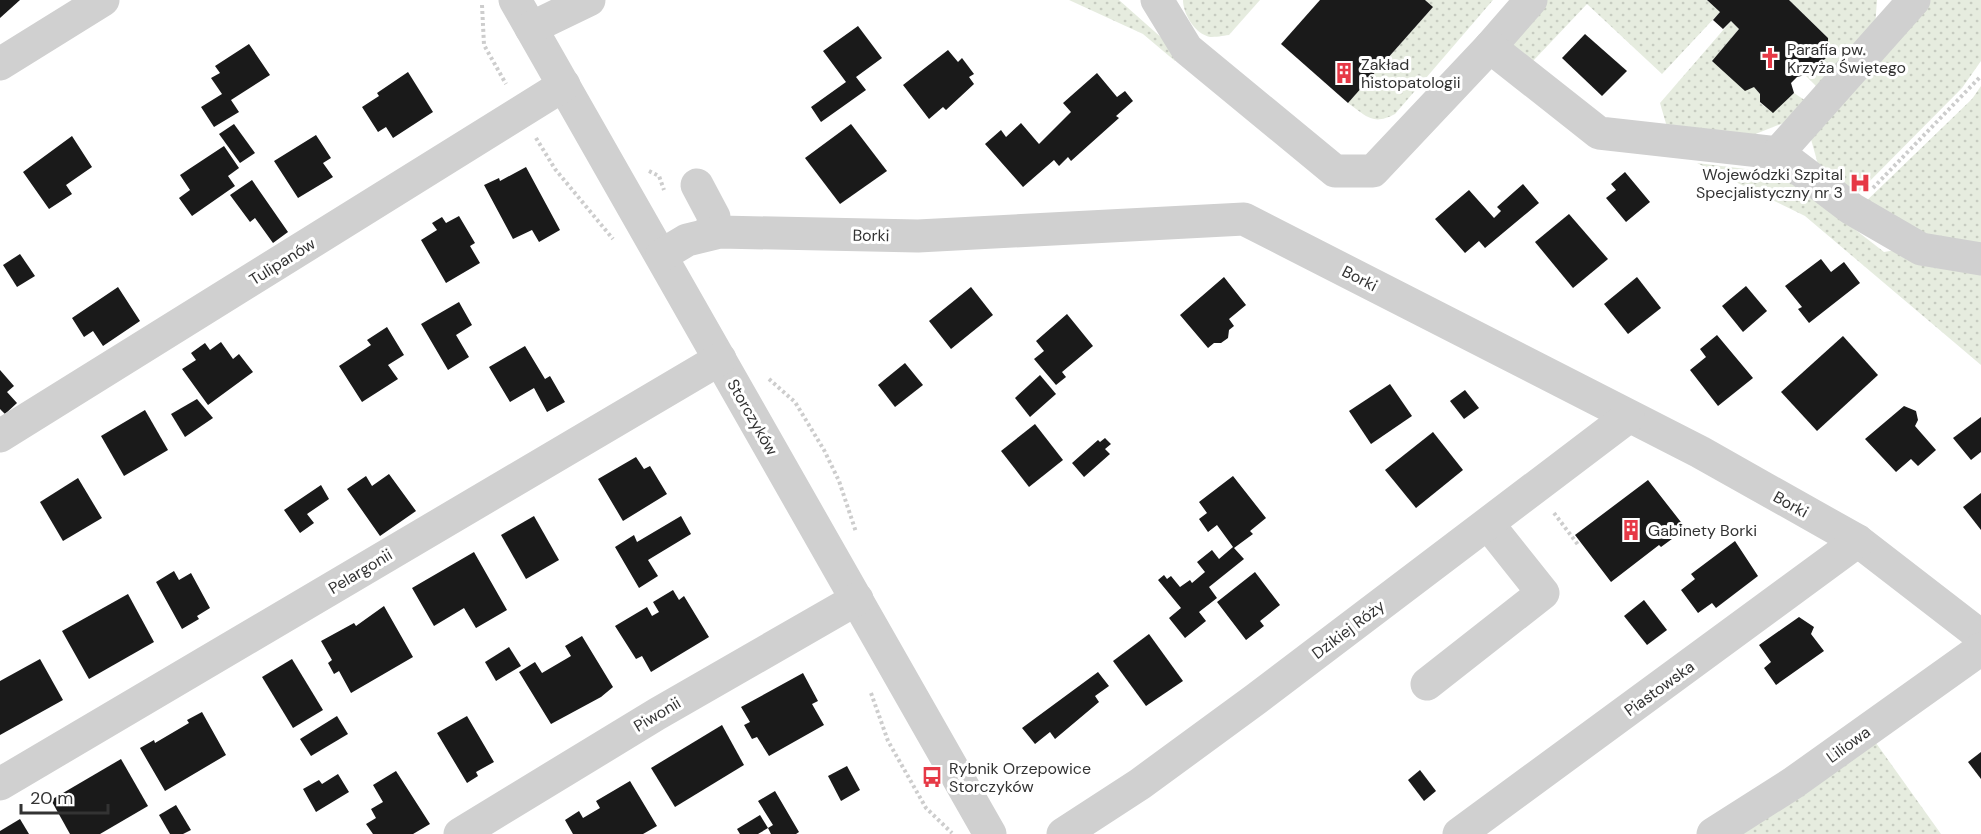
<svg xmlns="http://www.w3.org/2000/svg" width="1981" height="834" font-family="'DM Sans',sans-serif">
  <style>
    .grass { fill: url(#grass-dots) }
    .building { fill: #1a1a1a }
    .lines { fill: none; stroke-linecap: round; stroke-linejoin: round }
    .path { stroke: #cdcdcd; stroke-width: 4; stroke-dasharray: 3 3; stroke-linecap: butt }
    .minor { stroke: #d0d0d0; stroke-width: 33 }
    .labels { text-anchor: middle; stroke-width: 6; stroke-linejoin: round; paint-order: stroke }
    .poi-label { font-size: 16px; fill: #333; stroke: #fff; text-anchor: start }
    .street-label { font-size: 16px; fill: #333; stroke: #fff }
  </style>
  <defs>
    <pattern id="grass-dots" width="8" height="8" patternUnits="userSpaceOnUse" patternTransform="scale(1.5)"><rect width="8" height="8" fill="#e6ecdf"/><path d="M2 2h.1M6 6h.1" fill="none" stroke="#c6cbc0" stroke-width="1.8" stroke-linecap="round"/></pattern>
  </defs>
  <rect width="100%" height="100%" fill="#fff"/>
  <g class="grass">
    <path d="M1069 0H1119L1181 55 1175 61 1143 34Z"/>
    <path d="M1183 0H1260L1229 35C1223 36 1215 37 1210 37 1195 34 1183 14 1183 0Z"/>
    <path d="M1425 0H1493L1395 114C1373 126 1366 116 1348 103L1433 7Z"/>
    <path d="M1535 0H1707L1720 12 1662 74 1587 4 1533 61H1523L1506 34Z"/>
    <path d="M1789 0H1877L1875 27 1821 91 1805 75 1828 56V38Z"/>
    <path d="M1928 0H1981V61L1962 88 1849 202 1819 168 1809 132Z"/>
    <path d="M1731 21 1739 29 1712 61 1754 87 1760 94V103L1772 112 1794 93 1806 101 1791 120 1748 137 1667 127 1660 103Z"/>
    <path d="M1981 86V252L1899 239 1858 209 1972 99Z"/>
    <path d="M1697 163 1770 172 1794 182 1884 252 1896 250 1981 273V365L1805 216Z"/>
    <path d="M1871 736 1941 834H1730Z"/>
  </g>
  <g class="building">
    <path d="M0 0H20L0 18Z"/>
    <path d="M1320 0H1425L1433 7 1348 103 1281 44Z"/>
    <path d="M1707 0H1789L1828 38V56L1809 74 1797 77 1791 83 1794 93 1773 113 1760 102V94L1754 87 1745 91 1712 61 1739 29 1731 21 1723 29 1713 20 1720 12Z"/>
    <path d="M858 26 882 58 856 77 866 90 821 122 811 107 846 82 823 51Z"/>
    <path d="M1585 34 1627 71 1602 96 1562 58Z"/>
    <path d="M249 44 270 75 231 100 239 112 214 127 201 107 222 94 211 78 220 73 215 66Z"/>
    <path d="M948 50 958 62 962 58 974 74 969 77 974 84 946 110 943 107 929 119 903 85Z"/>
    <path d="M408 72 433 112 393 138 386 127 378 132 362 107 379 96 377 93Z"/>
    <path d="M1097 73 1117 97 1125 91 1133 101 1116 116 1119 118 1071 161 1068 157 1059 166 1054 160 1023 187 985 144 1001 130 1006 137 1021 123 1039 144 1071 112 1063 103Z"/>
    <path d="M234 124 255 153 240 163 219 134Z"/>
    <path d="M851 124 887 171 840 204 805 158Z"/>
    <path d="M316 135 331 158 323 163 333 177 298 198 274 161Z"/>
    <path d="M72 136 92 167 66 185 72 194 49 209 23 172Z"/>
    <path d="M224 146 239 168 228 176 235 186 192 216 179 198 190 190 180 175Z"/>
    <path d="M526 167 560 230 539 242 532 230 513 239 484 185 499 178 500 181Z"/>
    <path d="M1625 172 1650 202 1626 222 1606 198 1616 190 1611 184Z"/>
    <path d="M252 180 288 232 273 243 255 218 250 222 230 195Z"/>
    <path d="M1523 184 1539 203 1485 248 1479 241 1465 253 1435 219 1469 190 1494 218 1501 211 1497 207Z"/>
    <path d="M1569 214 1608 259 1573 288 1535 242Z"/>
    <path d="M459 216 475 243 470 246 480 263 446 283 421 240 437 230 432 223 442 217 446 223Z"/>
    <path d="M20 254 35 276 17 287 3 265Z"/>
    <path d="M1821 259 1831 272 1844 262 1860 283 1809 323 1798 309 1802 307 1785 286Z"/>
    <path d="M1224 277 1246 305 1229 319 1234 326 1229 330 1228 338 1221 343H1214L1208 348 1180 315Z"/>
    <path d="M1637 277 1661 308 1628 334 1604 304Z"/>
    <path d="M1746 286 1767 311 1743 332 1722 306Z"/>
    <path d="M118 287 140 321 103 346 93 331 84 337 72 318Z"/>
    <path d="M971 287 993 315 951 349 929 321Z"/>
    <path d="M459 302 472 325 456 335 469 357 448 370 421 324Z"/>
    <path d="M1067 314 1093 346 1062 372 1066 377 1056 385 1034 359 1044 351 1036 341Z"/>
    <path d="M387 327 404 355 388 365 398 379 362 402 339 366 371 345 367 340Z"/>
    <path d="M1717 335 1753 378 1718 406 1690 370 1706 357 1700 349Z"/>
    <path d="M1843 336 1878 375 1817 431 1781 392Z"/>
    <path d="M221 342 233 359 239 354 253 372 208 405 182 369 196 360 191 353 205 343 210 350Z"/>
    <path d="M525 346 545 379 550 376 565 402 547 412 534 388 510 402 489 367Z"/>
    <path d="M905 363 923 385 895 407 878 385Z"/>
    <path d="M0 370 14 386 7 392 17 403 5 414 0 409Z"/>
    <path d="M1040 375 1056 394 1030 417 1015 398Z"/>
    <path d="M1390 384 1412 416 1371 444 1349 411Z"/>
    <path d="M1465 390 1479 408 1464 419 1450 401Z"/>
    <path d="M197 399 213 418 185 437 171 414Z"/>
    <path d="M1904 406 1916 411 1918 420 1915 426 1936 450 1918 466 1911 459 1896 472 1865 439Z"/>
    <path d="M145 410 168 450 124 476 101 436Z"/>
    <path d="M1981 417V452L1971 460 1953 438Z"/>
    <path d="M1035 424 1063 460 1029 487 1001 451Z"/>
    <path d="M1433 432 1463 470 1416 508 1385 470Z"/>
    <path d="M1105 438 1111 444 1105 449 1110 454 1084 477 1072 463 1098 440 1100 442Z"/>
    <path d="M636 457 644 469 650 466 667 494 623 521 598 479Z"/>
    <path d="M389 474 416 511 380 536 347 489 366 476 372 486Z"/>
    <path d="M1233 476 1266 518 1250 531 1253 534 1234 548 1244 559 1209 587 1217 598 1199 612 1206 621 1185 638 1169 618 1181 608 1158 580 1164 575 1167 579 1171 576 1180 587 1190 580 1192 583 1205 572 1197 562 1212 550 1219 559 1233 547 1217 525 1208 532 1199 519 1207 513 1199 502Z"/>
    <path d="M78 478 102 518 63 541 40 502Z"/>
    <path d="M1648 480 1684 526 1674 534 1676 536 1661 547 1659 545 1611 582 1575 535Z"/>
    <path d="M321 485 329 499 307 514 314 523 300 533 284 510Z"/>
    <path d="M1981 493V530L1963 507Z"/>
    <path d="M534 516 559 560 526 579 501 535Z"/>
    <path d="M681 516 691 534 648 560 658 576 639 588 615 547 634 535 637 542Z"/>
    <path d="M1735 541 1758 576 1716 608 1712 603 1698 613 1681 590 1695 579 1691 574Z"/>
    <path d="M474 552 507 610 476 628 464 608 434 626 412 588Z"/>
    <path d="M174 571 179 580 191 573 210 608 197 616 199 619 182 629 156 582Z"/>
    <path d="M1255 572 1280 605 1260 621 1264 626 1246 640 1217 602Z"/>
    <path d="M673 590 679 600 684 596 709 637 651 672 642 656 636 659 615 626 647 607 652 616 659 612 653 602Z"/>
    <path d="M128 594 154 642 89 679 62 631Z"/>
    <path d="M1644 600 1667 630 1647 645 1624 616Z"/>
    <path d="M384 606 413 657 351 693 339 671 334 674 328 663 332 660 321 641 354 623 356 626Z"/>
    <path d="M1799 617 1814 627 1811 634 1824 651 1776 685 1764 668 1771 662 1759 645Z"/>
    <path d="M1149 634 1183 681 1146 706 1113 661Z"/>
    <path d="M582 636 613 687 601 697 551 724 519 672 535 662 542 673 571 656 565 646Z"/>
    <path d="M509 647 521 666 496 681 485 662Z"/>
    <path d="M40 659 63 700 0 735V681Z"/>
    <path d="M292 659 323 710 293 728 262 677Z"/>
    <path d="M1098 672 1109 686 1095 696 1099 702 1055 739 1050 732 1035 744 1022 728Z"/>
    <path d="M803 673 818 701 812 704 824 725 769 756 757 737 752 739 744 725 750 722 741 707Z"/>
    <path d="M202 712 226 755 165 791 140 748 154 740 155 743 189 723 187 720Z"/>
    <path d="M337 716 348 734 311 756 300 739Z"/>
    <path d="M467 716 494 762 476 772 478 776 467 783 437 733Z"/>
    <path d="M722 725 744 765 675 807 651 768Z"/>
    <path d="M1981 752V779L1968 762Z"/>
    <path d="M121 759 148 806 100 834H70L51 800Z"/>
    <path d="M847 766 860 790 841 801 828 776Z"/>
    <path d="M1420 770 1436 791 1424 801 1408 780Z"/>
    <path d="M396 771 430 824 413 834H373L366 824 376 818 371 809 383 802 373 785Z"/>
    <path d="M338 774 349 792 316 812 303 789 319 780 322 784Z"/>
    <path d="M630 781 657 826 643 834H573L565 820 579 811 583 818 600 808 596 801Z"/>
    <path d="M775 791 799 832 796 834H771L768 828 773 825 758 801Z"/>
    <path d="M176 805 191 830 183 834H170L159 815Z"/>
    <path d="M760 815 768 828 758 834H740L737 829Z"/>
    <path d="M20 819 29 834H0V831Z"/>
  </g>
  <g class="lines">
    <g class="path">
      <path d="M482 5 484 45 506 84"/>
      <path d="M536 138 555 169 613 239"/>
      <path d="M649 171 659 176 664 190"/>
      <path d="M1873 188 1981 76"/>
      <path d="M769 379 795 402 824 450 839 481 856 532"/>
      <path d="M1554 513 1579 546"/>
      <path d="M871 693 888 741 926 808 952 833"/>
    </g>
    <g class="minor">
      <path d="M515 0 990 834"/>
      <path d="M1157 0 1187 49 1335 171H1373L1490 47 1531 0"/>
      <path d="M531 28 589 0"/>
      <path d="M1490 47 1599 133 1778 153 1852 209 1921 249 1981 259"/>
      <path d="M0 64 103 0"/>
      <path d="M1778 153 1914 0"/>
      <path d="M697 185 714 217 711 233"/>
      <path d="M662 255 687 240 720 232 918 236 1244 219 1700 452 1858 541 1981 636"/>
      <path d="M0 436 564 85"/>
      <path d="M1427 684 1543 593 1488 524"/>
      <path d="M0 784 720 359"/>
      <path d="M460 834 657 714 857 599"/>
      <path d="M1063 834 1140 784 1256 699 1628 417"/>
      <path d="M1459 834 1858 541"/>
      <path d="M1713 834 1793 783 1981 649"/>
    </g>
  </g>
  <defs>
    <symbol id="church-bare" viewBox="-9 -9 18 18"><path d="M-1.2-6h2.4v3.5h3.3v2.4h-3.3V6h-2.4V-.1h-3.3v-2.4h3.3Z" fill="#e63946" stroke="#fff" stroke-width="2.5" paint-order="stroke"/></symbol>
    <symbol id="building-bare" viewBox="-9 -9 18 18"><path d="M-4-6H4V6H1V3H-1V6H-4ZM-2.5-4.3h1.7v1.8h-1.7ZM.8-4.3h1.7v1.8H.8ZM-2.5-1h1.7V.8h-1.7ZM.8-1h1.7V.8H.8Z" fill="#e63946" stroke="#fff" stroke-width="2.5" paint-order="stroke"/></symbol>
    <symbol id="hospital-bare" viewBox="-9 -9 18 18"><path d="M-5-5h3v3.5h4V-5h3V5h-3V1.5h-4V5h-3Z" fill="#e63946" stroke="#fff" stroke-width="2.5" paint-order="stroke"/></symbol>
    <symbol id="bus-bare" viewBox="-9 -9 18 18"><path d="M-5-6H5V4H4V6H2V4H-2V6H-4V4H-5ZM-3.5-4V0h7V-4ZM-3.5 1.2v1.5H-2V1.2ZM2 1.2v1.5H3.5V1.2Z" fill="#e63946" stroke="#fff" stroke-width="2.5" paint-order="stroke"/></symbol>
  </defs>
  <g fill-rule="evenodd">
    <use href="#church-bare" x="1755" y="43" width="30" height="30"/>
    <use href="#building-bare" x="1329" y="58" width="30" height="30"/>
    <use href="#hospital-bare" x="1845" y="168" width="30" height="30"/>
    <use href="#building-bare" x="1616" y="515" width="30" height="30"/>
    <use href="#bus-bare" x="917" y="762" width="30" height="30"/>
  </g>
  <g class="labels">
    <g class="poi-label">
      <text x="1787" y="55">Parafia pw.<tspan x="1787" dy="18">Krzyża Świętego</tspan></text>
      <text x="1361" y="70">Zakład<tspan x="1361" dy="18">histopatologii</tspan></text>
      <text x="1843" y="180" text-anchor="end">Wojewódzki Szpital<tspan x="1843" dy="18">Specjalistyczny nr 3</tspan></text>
      <text x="1648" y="536">Gabinety Borki</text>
      <text x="949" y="774">Rybnik Orzepowice<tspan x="949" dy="18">Storczyków</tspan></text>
    </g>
    <g class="street-label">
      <text transform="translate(871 235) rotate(1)" y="6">Borki</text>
      <text transform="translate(282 261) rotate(-32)" y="6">Tulipanów</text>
      <text transform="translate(1360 278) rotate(27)" y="6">Borki</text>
      <text transform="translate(753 417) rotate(60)" y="6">Storczyków</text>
      <text transform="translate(1791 504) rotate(29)" y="6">Borki</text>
      <text transform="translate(360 571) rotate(-31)" y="6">Pelargonii</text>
      <text transform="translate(1348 629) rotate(-37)" y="6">Dzikiej Róży</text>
      <text transform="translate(1659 688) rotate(-36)" y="6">Piastowska</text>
      <text transform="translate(657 714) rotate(-31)" y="6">Piwonii</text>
      <text transform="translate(1848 744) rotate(-36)" y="6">Liliowa</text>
    </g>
  </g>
  <path d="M21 804v9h87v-9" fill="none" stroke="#333333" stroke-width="3"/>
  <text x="30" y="804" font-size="18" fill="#333333" stroke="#ffffff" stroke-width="4.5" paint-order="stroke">20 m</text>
</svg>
